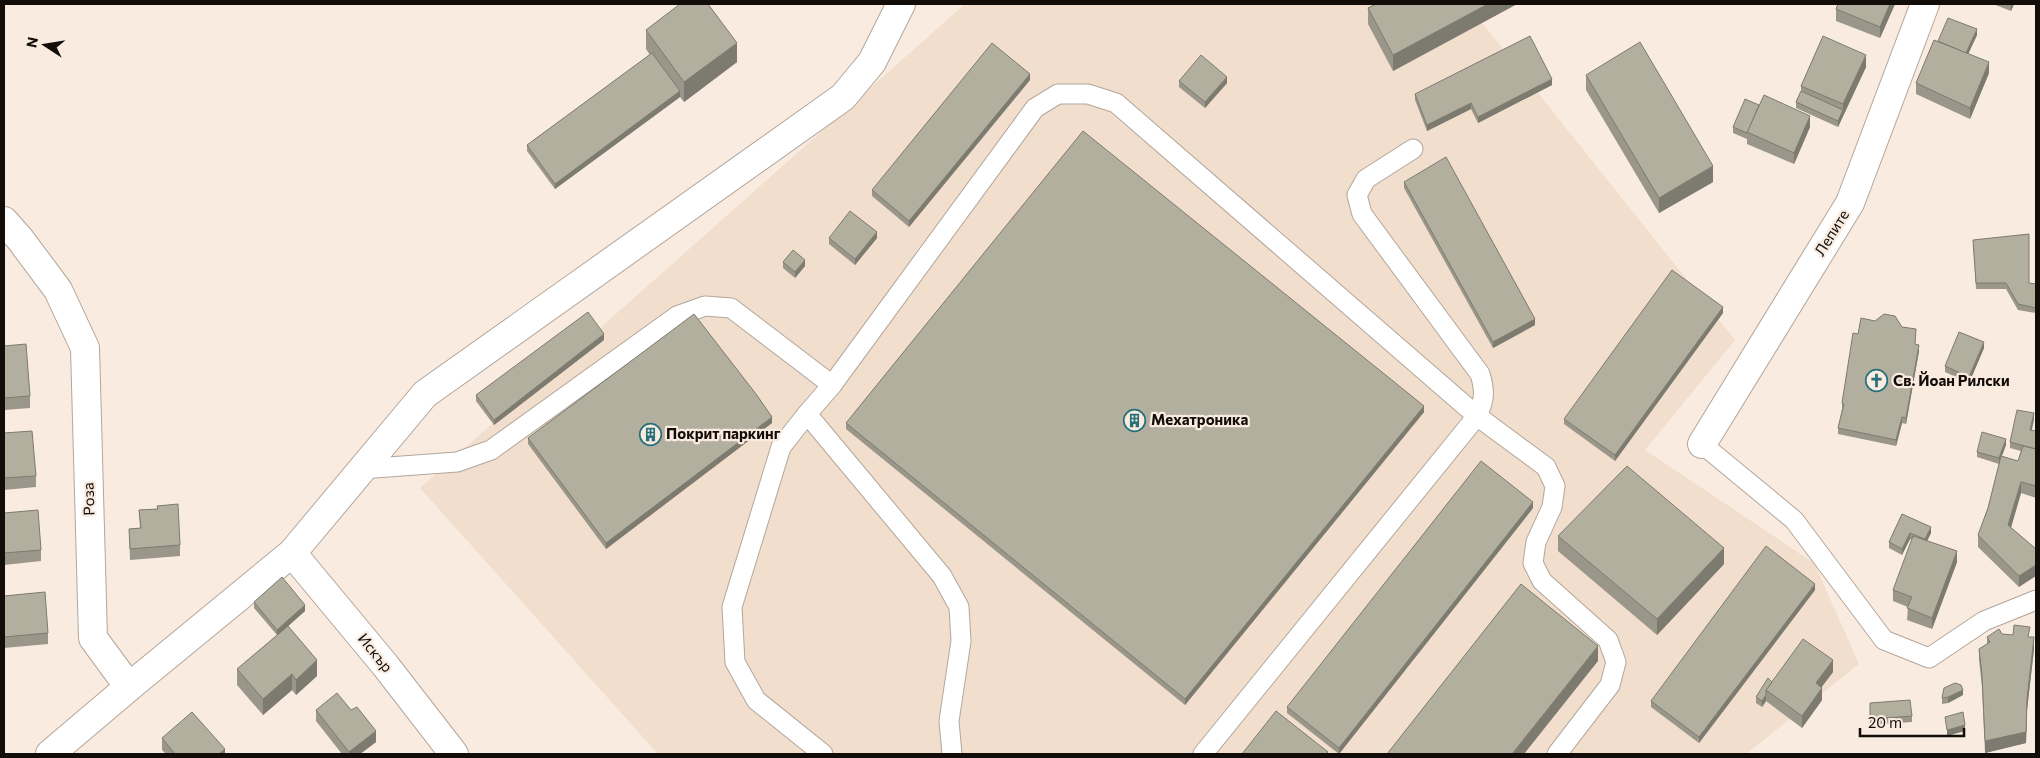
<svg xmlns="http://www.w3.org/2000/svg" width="2040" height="758" font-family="Commissioner,sans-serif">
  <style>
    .built { fill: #f1decd }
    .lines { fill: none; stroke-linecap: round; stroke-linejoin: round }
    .service-casing { stroke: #b3a69b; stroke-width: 21 }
    .minor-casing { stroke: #b3a69b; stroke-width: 30 }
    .service { stroke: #fff; stroke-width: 19 }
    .minor { stroke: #fff; stroke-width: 28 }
    .wall { fill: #9a9689 }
    .shaded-wall { fill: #7d7a6f }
    .building { fill: #b3af9f; stroke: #7d7a6f }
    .labels { text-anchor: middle; stroke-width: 4.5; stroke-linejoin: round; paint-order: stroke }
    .street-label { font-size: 15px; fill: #120d09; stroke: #f9ebdf }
    .poi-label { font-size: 15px; font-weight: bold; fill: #120d09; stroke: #f9ebdf; text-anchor: start }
  </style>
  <rect width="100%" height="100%" fill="#f9ebdf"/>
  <path class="built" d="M965 4H1467L1735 340 1645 450 1814 563 1859 664 1746 754H658L420 488Z"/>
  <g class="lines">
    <defs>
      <g id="service">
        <path d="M807 414 781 447 732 607 735 662 756 700 823 754"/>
        <path d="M1702 444 1794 520 1884 640 1929 658 1984 621 2036 600"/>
        <path d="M361 469 457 462 491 450 677 316 705 306 731 308 832 385"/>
        <path d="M952 754 949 721 961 641 959 607 942 576 807 414 832 385 1035 108 1058 94H1088L1116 103 1477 416 1546 467 1555 486 1552 507 1536 542 1533 563 1542 581 1608 640 1616 662 1610 685 1557 754"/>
        <path d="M1203 754 1477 416C1485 400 1485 390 1480 374L1362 214 1357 195 1366 179 1413 149"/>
      </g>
      <g id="minor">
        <path d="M4 221 20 239 58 290 85 348 93 638 129 687 50 754"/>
        <path d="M1702 444 1850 203 1925 4"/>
        <path d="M292 553 385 665 454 754"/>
        <path d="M129 687 292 553 425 394 843 97 872 62 901 4"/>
      </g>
    </defs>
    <use href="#service" class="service-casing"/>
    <use href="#minor" class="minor-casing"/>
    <use href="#service" class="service"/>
    <use href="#minor" class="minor"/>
  </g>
  <g class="wall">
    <path d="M1376 4H1517L1393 71 1368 24V8Z"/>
    <path d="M1838 4H1895L1880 38 1836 21V9Z"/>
    <path d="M1993 4H2014L2011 11Z"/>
    <path d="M646 30 737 62 684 102 680 97 555 189 527 151V145L650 55 646 49Z"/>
    <path d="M1977 35 1968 54 1989 73 1970 119 1916 94V83L1938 41Z"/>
    <path d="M1866 67 1838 127 1796 108V102L1801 91V86Z"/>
    <path d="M1586 75 1713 182 1659 213 1586 90Z"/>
    <path d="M1030 80 909 227 872 196V190Z"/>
    <path d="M1179 81 1227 83 1205 108 1179 87Z"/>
    <path d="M1552 85 1478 123 1471 109 1427 131 1415 100V94Z"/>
    <path d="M1759 105 1810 127 1794 164 1747 144V139L1733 133V127Z"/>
    <path d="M1404 182 1535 325 1493 348 1404 188Z"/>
    <path d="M829 238H877L855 265 829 244Z"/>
    <path d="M1973 240 2029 283 2036 284V313L2018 310 2006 289H1976Z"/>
    <path d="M783 262 805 266 795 278 783 268Z"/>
    <path d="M1723 313 1615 461 1564 424V419Z"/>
    <path d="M1902 327 1915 344 1919 351 1906 424 1902 423 1896 446 1838 434V428L1842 409V403L1858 334Z"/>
    <path d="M604 340 494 425 476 401V395Z"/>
    <path d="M4 346 30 396V408L4 410Z"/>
    <path d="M1984 348 1969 383 1945 372V366Z"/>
    <path d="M1424 412 1185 705 846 429V423Z"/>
    <path d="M2034 419 2032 430 2036 431V498L2021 493 2011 528 2036 549 2019 587 1978 547V535L1988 508 1999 464 1977 457V452L2006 445 2001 457 2018 461 2021 451 2010 448V442Z"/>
    <path d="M772 423 606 549 528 444V438Z"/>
    <path d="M4 433 36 476V487L4 490Z"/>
    <path d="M157 506 180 545V556L130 560 129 529 140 528 139 510 157 509Z"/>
    <path d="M1533 508 1339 754 1287 713V707Z"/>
    <path d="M4 513 41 550V561L4 565Z"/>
    <path d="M1902 514 1931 533 1927 541 1957 562 1932 629 1907 620 1908 607 1893 601V590L1912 540 1910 539 1902 555 1889 548V542Z"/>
    <path d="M1558 536 1724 564 1657 635 1558 551Z"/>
    <path d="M1815 590 1699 743 1651 707V701Z"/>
    <path d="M4 596 48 633V644L4 648Z"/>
    <path d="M254 602 305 611 288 626 317 676 296 695 292 690 263 715 237 685V669L277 635 254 608Z"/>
    <path d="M2002 634 2030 637 2034 649 2027 710 2026 743 1985 753 1982 687 1979 660V649L1987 644V637Z"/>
    <path d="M1833 672 1821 688 1822 700 1802 728 1766 701 1762 707 1756 703V697L1772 682Z"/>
    <path d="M1963 695 1948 703 1942 704V698Z"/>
    <path d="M1870 703 1912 716V722L1870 725Z"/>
    <path d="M316 710 376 742 360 754H342L316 721Z"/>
    <path d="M162 738 225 754H166L162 750Z"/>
  </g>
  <g class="shaded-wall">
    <path d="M1488 4H1517L1393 71V55Z"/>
    <path d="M1890 4H1895L1880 38V27Z"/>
    <path d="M2011 4H2014L2011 11Z"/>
    <path d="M1977 29V35L1964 63V57Z"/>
    <path d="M737 43V62L684 102V82Z"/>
    <path d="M1866 55V67L1838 127V121L1843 110V104Z"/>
    <path d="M1989 62V73L1970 119V108Z"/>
    <path d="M1030 74V80L909 227V221Z"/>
    <path d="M1227 77V83L1205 108V102Z"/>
    <path d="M1552 79V85L1478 123V117Z"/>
    <path d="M680 91V97L555 189V184Z"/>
    <path d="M1471 103V109L1427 131V125Z"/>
    <path d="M1810 116V127L1794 164V153Z"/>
    <path d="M1713 166V182L1659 213V198Z"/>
    <path d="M877 232V238L855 265V259Z"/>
    <path d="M805 260V266L795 278V272Z"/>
    <path d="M1723 307V313L1615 461V455Z"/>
    <path d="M1535 319V325L1493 348V342Z"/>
    <path d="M604 334V340L494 425V420Z"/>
    <path d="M1984 342V348L1969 383V377Z"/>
    <path d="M1919 345V351L1906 424V418Z"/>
    <path d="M1424 406V412L1185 705V699Z"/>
    <path d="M2034 413V419L2030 436V430Z"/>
    <path d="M772 417V423L606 549V543Z"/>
    <path d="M1902 417V423L1896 446V440Z"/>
    <path d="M2006 439V445L1999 464V458Z"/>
    <path d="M2021 482V493L2008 537V525Z"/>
    <path d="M1533 502V508L1339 754V748Z"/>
    <path d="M1931 527V533L1925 545V539Z"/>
    <path d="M1910 533V539L1902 555V549Z"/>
    <path d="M1724 548V564L1657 635V619Z"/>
    <path d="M1957 551V562L1932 629V618Z"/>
    <path d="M2036 565V576L2019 587V576Z"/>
    <path d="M1815 584V590L1699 743V737Z"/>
    <path d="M305 605V611L277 636V630Z"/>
    <path d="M2034 637V649L2027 710 2026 743 1985 753V741L2027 699Z"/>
    <path d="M1598 646V661L1524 754H1512Z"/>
    <path d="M317 660V676L296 695V680Z"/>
    <path d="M1833 660V672L1816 694V683Z"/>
    <path d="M292 674V690L263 715V699Z"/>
    <path d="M1822 688V700L1802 728V716Z"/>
    <path d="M1963 690V695L1948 703V697Z"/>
    <path d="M1766 695V701L1762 707V701Z"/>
    <path d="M1965 725V731L1947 736V730Z"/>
    <path d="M376 731V742L360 754H349V752Z"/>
    <path d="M225 749V754H219Z"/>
  </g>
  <g class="building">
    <path d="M680 4H708L737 43 684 82 646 30Z"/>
    <path d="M1376 4H1488L1393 55 1368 8Z"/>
    <path d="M1838 4H1890L1880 27 1836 9Z"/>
    <path d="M1948 18 1977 29 1966 53 1938 41Z"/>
    <path d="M1530 36 1552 79 1478 117 1471 103 1427 125 1415 94Z"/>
    <path d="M1823 36 1866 55 1843 104 1801 86Z"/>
    <path d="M1934 40 1989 62 1970 108 1916 83Z"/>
    <path d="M1640 42 1713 166 1659 198 1586 75Z"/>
    <path d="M992 43 1030 74 909 221 872 190Z"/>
    <path d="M652 53 680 91 555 184 527 145Z"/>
    <path d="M1201 55 1227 77 1205 102 1179 81Z"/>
    <path d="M1801 91 1843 110 1838 121 1796 102Z"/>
    <path d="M1764 95 1810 116 1794 153 1747 132Z"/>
    <path d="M1745 99 1759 105 1747 133 1733 127Z"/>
    <path d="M1083 131 1424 406 1185 699 846 423Z"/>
    <path d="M1446 157 1535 319 1493 342 1404 182Z"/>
    <path d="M850 211 877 232 855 259 829 238Z"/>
    <path d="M2029 234V283L2036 284V308L2018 304 2006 283H1976L1973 240Z"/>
    <path d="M793 250 805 260 795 272 783 262Z"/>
    <path d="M1672 270 1723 307 1615 455 1564 419Z"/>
    <path d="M588 312 604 334 494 420 476 395Z"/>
    <path d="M694 314 756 394 772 417 606 543 528 438Z"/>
    <path d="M1884 314 1895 316 1902 327 1916 329 1915 344 1919 345 1906 418 1902 417 1896 440 1838 428 1844 404 1842 403 1853 333 1858 334 1861 318 1875 321Z"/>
    <path d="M1959 332 1984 342 1969 377 1945 366Z"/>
    <path d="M26 344 30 396 4 398V346Z"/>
    <path d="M2017 410 2034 413 2030 430 2036 431V449L2010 442Z"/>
    <path d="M32 431 36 476 4 478V433Z"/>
    <path d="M1982 432 2006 439 1999 458 1977 452Z"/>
    <path d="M2023 446 2036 449V486L2021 482 2008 525 2036 549V565L2019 576 1978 535 1988 508 2001 456 2018 461Z"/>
    <path d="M1481 461 1533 502 1339 748 1287 707Z"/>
    <path d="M1627 466 1724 548 1657 619 1558 536Z"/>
    <path d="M178 504 180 545 130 549 129 529 141 528 139 510 158 509 157 506Z"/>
    <path d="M38 510 41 550 4 553V513Z"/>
    <path d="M1902 514 1931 527 1925 539 1910 533 1902 549 1889 542Z"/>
    <path d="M1913 536 1957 551 1932 618 1907 608 1912 597 1893 590Z"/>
    <path d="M1766 546 1815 584 1699 737 1651 701Z"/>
    <path d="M282 577 305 605 277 630 254 602Z"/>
    <path d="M1521 584 1598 646 1512 754H1387Z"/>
    <path d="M45 592 48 633 4 637V596Z"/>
    <path d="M2014 625 2030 627 2028 637H2034L2027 699 2026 732 1985 741 1982 675 1979 649 1990 642 1987 637 1999 629 2002 634 2013 635Z"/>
    <path d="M288 626 317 660 296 680 292 674 263 699 237 669Z"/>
    <path d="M1803 639 1833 660 1816 683 1822 688 1802 716 1766 690Z"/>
    <path d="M1768 678 1772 682 1766 690V695L1762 701 1756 697Z"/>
    <path d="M1955 683 1961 685 1963 690 1948 697 1942 698 1944 688Z"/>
    <path d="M337 693 351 710 357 707 376 731 349 752 316 710Z"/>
    <path d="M1910 700 1912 716 1870 719V703Z"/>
    <path d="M1276 711 1328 752 1326 754H1242Z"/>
    <path d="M192 712 225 749 219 754H175L162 738Z"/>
    <path d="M1963 712 1965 725 1947 730 1945 717Z"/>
  </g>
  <defs>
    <symbol id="church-ring" viewBox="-11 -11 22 22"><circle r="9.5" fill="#f9ebdf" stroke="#28717b" stroke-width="1.5"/><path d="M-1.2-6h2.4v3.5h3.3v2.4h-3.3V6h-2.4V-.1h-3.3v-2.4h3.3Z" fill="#28717b"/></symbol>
    <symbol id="building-ring" viewBox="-11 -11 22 22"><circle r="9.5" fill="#f9ebdf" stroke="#28717b" stroke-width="1.5"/><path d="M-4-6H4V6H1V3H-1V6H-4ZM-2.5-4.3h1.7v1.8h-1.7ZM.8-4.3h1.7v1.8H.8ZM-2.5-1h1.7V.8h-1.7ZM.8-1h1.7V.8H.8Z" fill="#28717b"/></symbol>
  </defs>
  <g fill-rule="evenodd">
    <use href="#church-ring" x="1864" y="368" width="25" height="25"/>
    <use href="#building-ring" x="1122" y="408" width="25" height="25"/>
    <use href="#building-ring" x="638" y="422" width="25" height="25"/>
  </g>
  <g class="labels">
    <g class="street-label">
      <text transform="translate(1832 233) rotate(-58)" y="5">Лепите</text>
      <text transform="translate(89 499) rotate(-92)" y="5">Роза</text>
      <text transform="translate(375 653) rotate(51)" y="5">Искър</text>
    </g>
    <g class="poi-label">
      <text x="1893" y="386">Св. Йоан Рилски</text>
      <text x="1151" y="425">Мехатроника</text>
      <text x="666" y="439">Покрит паркинг</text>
    </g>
  </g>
  <rect width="2040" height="758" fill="none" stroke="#120d09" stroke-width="10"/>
  <g transform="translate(45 45) rotate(282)" stroke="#f9ebdf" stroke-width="4" paint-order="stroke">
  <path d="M0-4L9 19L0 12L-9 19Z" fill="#120d09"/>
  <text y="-8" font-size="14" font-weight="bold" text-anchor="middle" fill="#120d09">N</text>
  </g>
  <path d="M1860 728v8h104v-8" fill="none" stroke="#120d09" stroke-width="2.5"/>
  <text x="1868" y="728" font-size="15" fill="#120d09" stroke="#f9ebdf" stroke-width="4" paint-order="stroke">20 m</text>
</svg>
